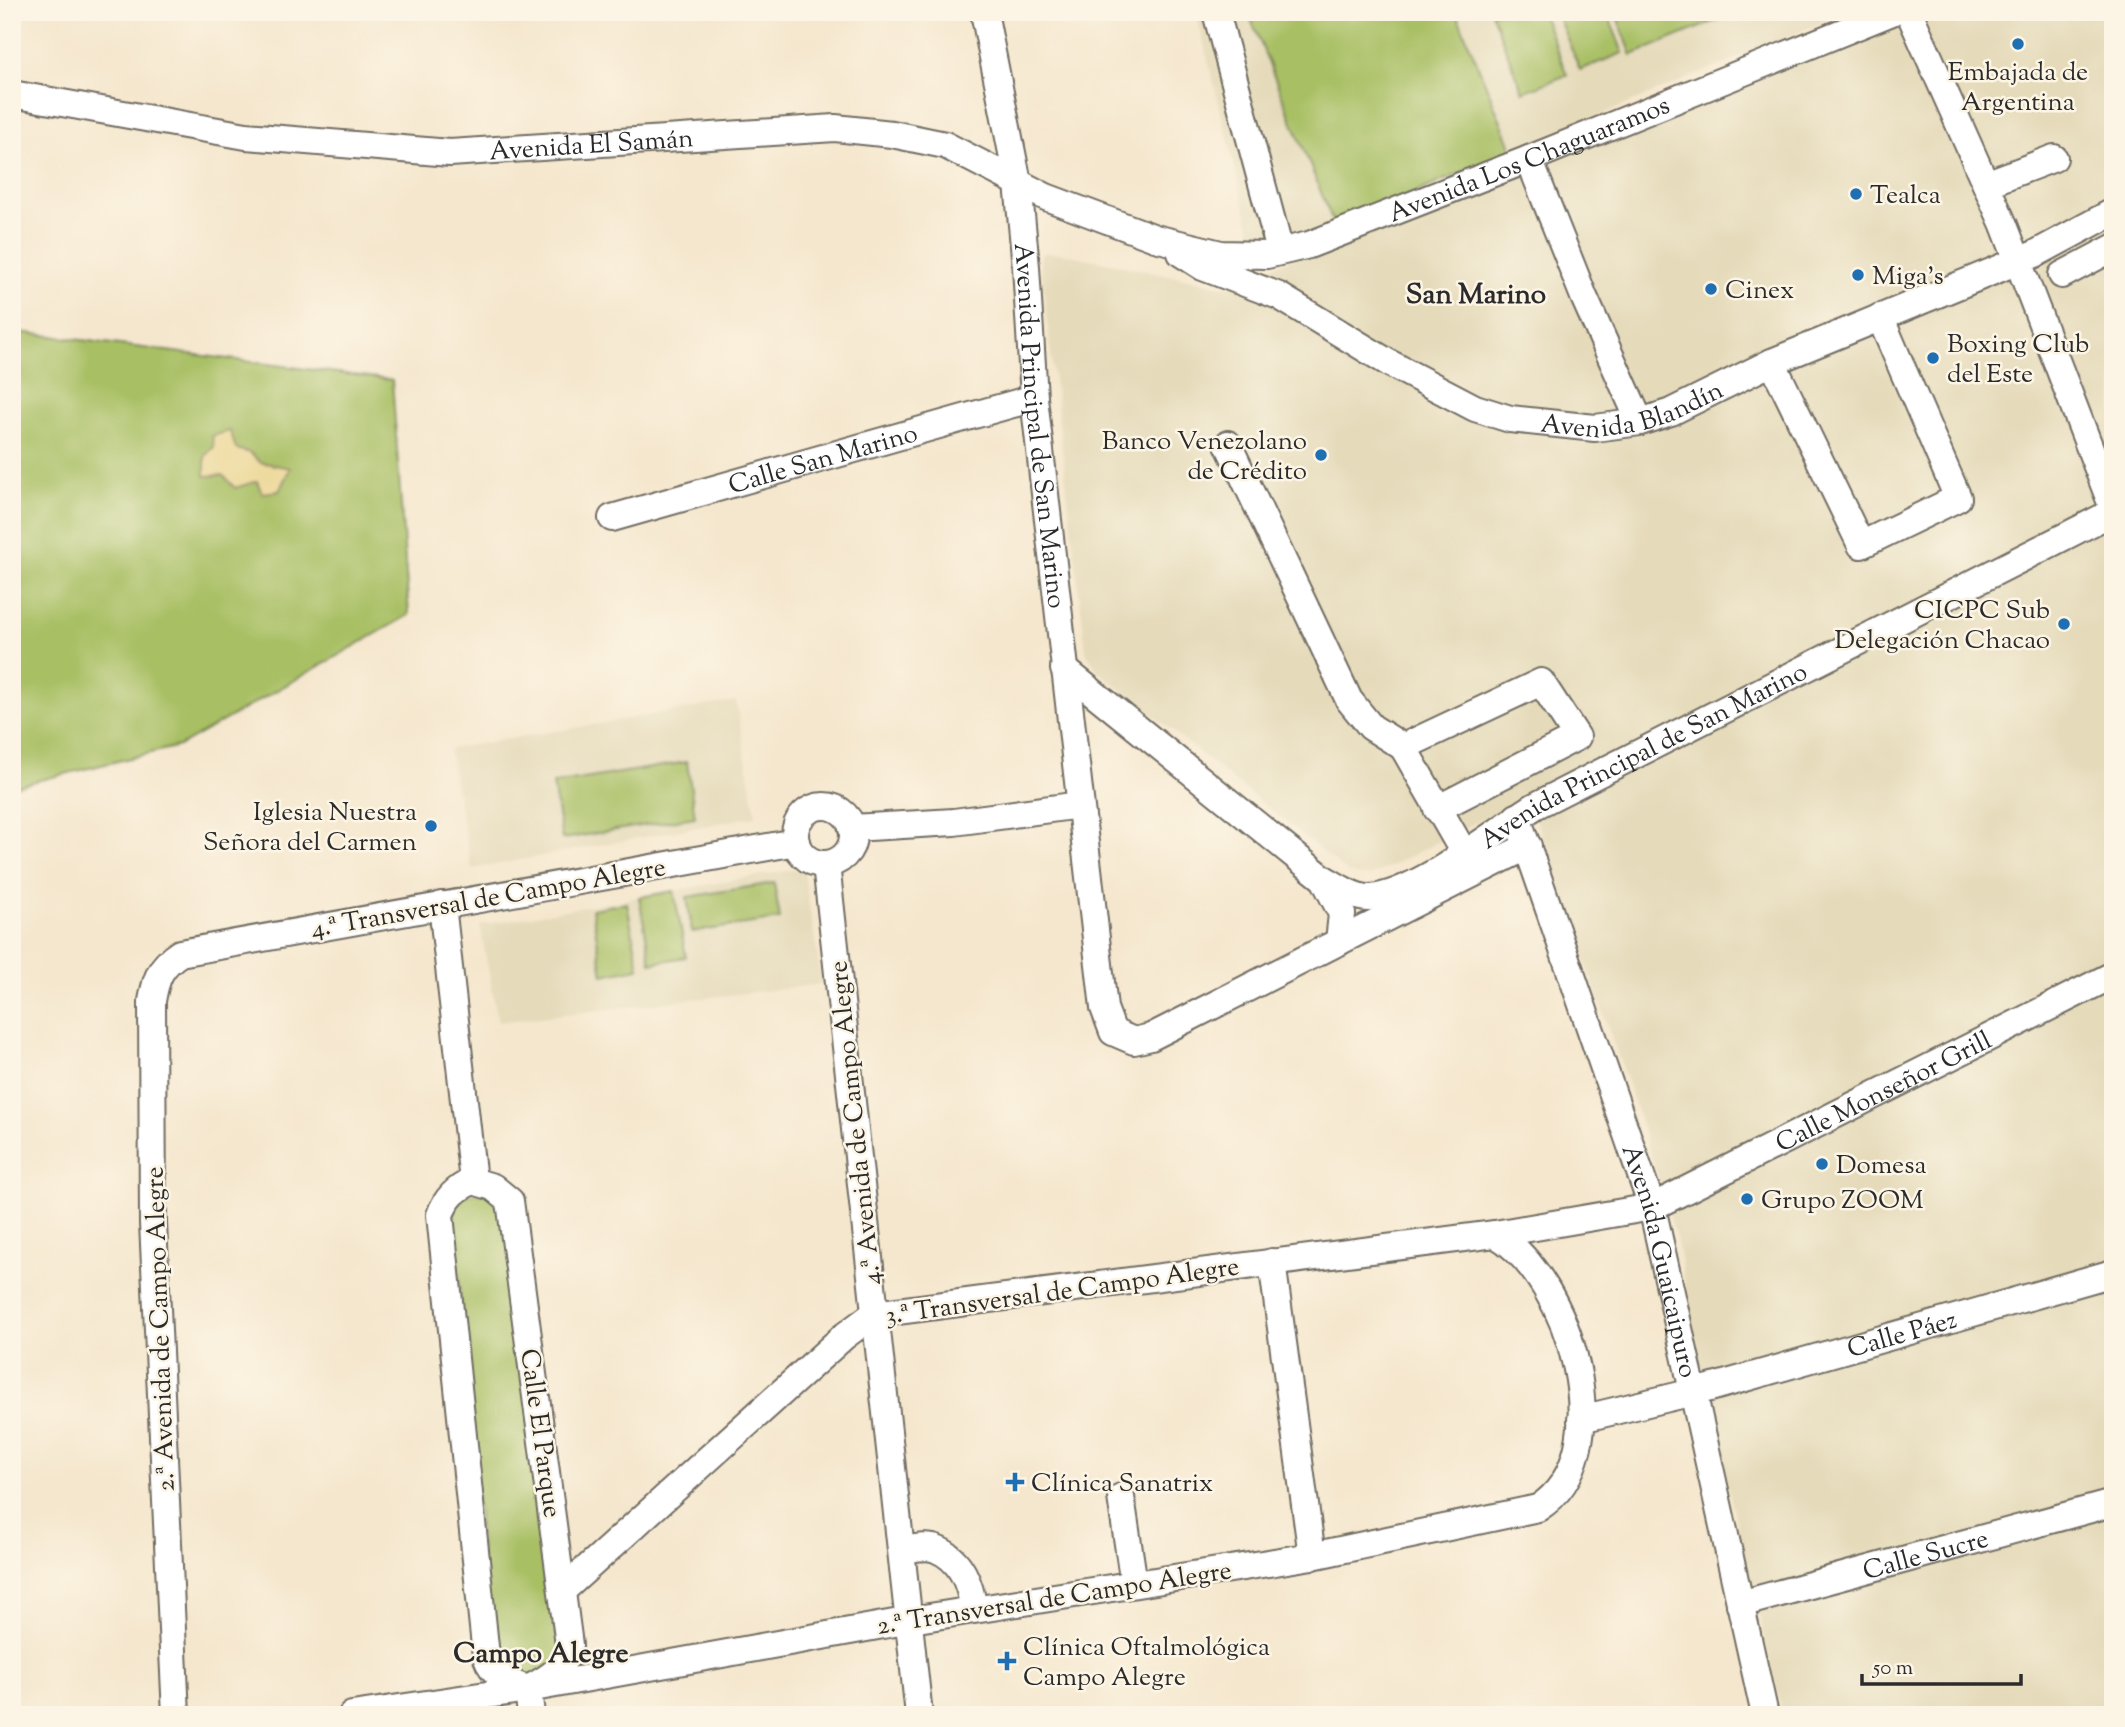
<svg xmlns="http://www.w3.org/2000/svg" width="2125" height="1727" font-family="'Sorts Mill Goudy',serif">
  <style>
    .built { fill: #e5daba }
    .green { fill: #a8bf64; stroke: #6a7548; stroke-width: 2 }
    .sand { fill: #eeda9e; stroke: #8c8264; stroke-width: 2 }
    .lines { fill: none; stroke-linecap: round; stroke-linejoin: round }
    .minor-casing { stroke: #726d64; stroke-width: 30 }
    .minor { stroke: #fff; stroke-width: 26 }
    .poi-dot { fill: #1f6fb2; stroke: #fcf5e5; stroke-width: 2.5 }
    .labels { text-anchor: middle; stroke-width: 5; stroke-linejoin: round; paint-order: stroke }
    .poi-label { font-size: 26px; fill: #2b2b2b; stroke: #fcf5e5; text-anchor: start }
    .street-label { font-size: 26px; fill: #2b2b2b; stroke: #fcf5e5 }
    .neighbourhood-label { font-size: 28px; font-weight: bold; fill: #2b2b2b; stroke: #fcf5e5 }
  </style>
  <rect width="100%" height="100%" fill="#fcf5e5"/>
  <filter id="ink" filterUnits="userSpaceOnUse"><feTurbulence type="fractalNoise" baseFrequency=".0143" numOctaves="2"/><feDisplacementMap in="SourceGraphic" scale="14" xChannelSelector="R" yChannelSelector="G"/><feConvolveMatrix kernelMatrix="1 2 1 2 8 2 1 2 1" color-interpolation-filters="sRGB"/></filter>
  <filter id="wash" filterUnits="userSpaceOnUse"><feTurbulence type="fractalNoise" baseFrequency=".00686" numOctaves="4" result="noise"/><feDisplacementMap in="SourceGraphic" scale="28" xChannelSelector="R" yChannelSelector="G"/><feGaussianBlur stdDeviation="1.57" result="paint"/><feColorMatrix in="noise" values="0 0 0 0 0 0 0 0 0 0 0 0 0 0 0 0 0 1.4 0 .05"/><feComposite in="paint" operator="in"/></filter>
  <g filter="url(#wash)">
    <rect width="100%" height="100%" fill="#f5e7ce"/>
    <g class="built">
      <path d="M1196 12H1846L1335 227 1253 239Z"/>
      <path d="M1925 12H2113V1715H1783L1710 1413 1676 1237 1637 1111 1539 828 1524 798 1385 869 1370 876H1358L1349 873 1097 670 1086 651 1040 259 1043 253H1060L1227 287 1285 261Z"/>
      <path d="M736 701 756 816 472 869 449 749Z"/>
      <path d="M803 868 822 984 498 1022 480 925Z"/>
    </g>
    <g class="green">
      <path d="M1248 12H1456L1513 151 1335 227Z"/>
      <path d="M1491 12H1542L1567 75 1523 92Z"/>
      <path d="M1556 12H1607L1623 53 1580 70Z"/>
      <path d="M1615 12H1737L1632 55Z"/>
      <path d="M12 331 392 380 409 615 179 746 12 787Z"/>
      <path d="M687 762 695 817 562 839 553 784Z"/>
      <path d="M774 883 780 919 692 932 687 897Z"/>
      <path d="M674 891 686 957 651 963 639 897Z"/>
      <path d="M627 903 639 968 603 975 592 909Z"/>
      <path d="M503 1192 569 1645 545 1680 490 1668 452 1195Z"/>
    </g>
    <path class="sand" d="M230 431 236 449 250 453 260 462 290 468 279 491 262 493 257 481 235 488 223 475 205 476V456L214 447 212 436Z"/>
  </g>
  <g filter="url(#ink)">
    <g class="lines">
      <defs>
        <g id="minor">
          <path id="s1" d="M984 12 1018 183 1026 267 1034 398 1104 1008 1113 1032 1134 1041 1151 1037 1528 846"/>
          <path d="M1216 12 1276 236"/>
          <path d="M1909 12 2004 225 2113 508"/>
          <path id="s2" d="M12 94 246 136 450 153 835 128 892 134 945 145 1046 197 1155 238 1221 254 1267 255 1309 245 1529 159 1892 12"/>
          <path d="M1529 159 1584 297 1640 422"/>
          <path d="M1986 184 2054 158"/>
          <path id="s3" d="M1181 253 1203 267 1279 296 1389 363 1475 408 1510 419 1595 428 1640 422 1671 412 1772 362 2035 254 2113 212"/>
          <path d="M2062 275 2113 248"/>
          <path d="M1772 362 1861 545 1958 498 1880 317"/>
          <path d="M1228 444 1349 700 1371 727 1403 747"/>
          <path id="s4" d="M612 518 1034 398"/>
          <path d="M1064 669 1324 879 1342 914 1339 942"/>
          <circle cx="824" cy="835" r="29"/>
          <path d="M1437 809 1577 737 1541 682 1403 747 1464 853"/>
          <path id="s5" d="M1517 817 1652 1207 1765 1715"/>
          <path d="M852 828 954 822 1080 805"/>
          <path d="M826 864 919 1715"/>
          <path id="s6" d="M1324 879C1338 886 1353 898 1369 898 1413 897 1497 830 1535 806L2113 512"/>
          <path d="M442 905 473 1181"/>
          <path d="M473 1181 493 1187 510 1201 569 1645C564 1670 550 1677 528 1689 509 1683 493 1676 486 1656L440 1215C446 1198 456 1188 473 1181Z"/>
          <path d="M1272 1262 1312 1556"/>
          <path id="s7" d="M1581 1419 1710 1388 2113 1273"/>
          <path d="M1121 1497 1134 1584"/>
          <path d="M902 1550C912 1549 927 1545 936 1549 962 1559 970 1585 974 1609"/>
          <path id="s8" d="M563 1590 843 1337 874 1314 1495 1234 1652 1207 2113 975"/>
          <path id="s9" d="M1740 1604 2113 1503"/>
          <path d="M528 1689 531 1715"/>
          <path d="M176 1715 153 1223 152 1001C156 978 160 966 180 953L796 842"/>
          <path d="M352 1715 528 1689 911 1620 1312 1556 1538 1508C1623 1454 1570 1277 1495 1234"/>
        </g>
      </defs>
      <use href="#minor" class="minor-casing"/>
      <use href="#minor" class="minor"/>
    </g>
  </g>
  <g class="poi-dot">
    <circle cx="2018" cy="44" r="7"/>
    <circle cx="1856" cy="194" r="7"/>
    <circle cx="1858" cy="275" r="7"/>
    <circle cx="1711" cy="289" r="7"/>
    <circle cx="1933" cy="358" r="7"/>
    <circle cx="1321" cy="455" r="7"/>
    <circle cx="2064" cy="624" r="7"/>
    <circle cx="431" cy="826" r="7"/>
    <circle cx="1822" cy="1164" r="7"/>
    <circle cx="1747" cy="1199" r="7"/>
    <path d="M1011.5 1471.5h7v7h7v7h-7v7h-7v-7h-7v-7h7z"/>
    <path d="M1003.5 1650.5h7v7h7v7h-7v7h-7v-7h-7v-7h7z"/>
  </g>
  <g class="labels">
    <g class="poi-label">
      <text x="2018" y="80" text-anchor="middle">Embajada de<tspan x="2018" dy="30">Argentina</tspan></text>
      <text x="1870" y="203">Tealca</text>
      <text x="1872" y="284">Miga's</text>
      <text x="1725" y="298">Cinex</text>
      <text x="1947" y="352">Boxing Club<tspan x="1947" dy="30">del Este</tspan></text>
      <text x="1307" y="449" text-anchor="end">Banco Venezolano<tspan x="1307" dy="30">de Crédito</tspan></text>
      <text x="2050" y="618" text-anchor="end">CICPC Sub<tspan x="2050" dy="30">Delegación Chacao</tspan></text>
      <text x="417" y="820" text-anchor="end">Iglesia Nuestra<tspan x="417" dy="30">Señora del Carmen</tspan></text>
      <text x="1836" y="1173">Domesa</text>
      <text x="1761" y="1208">Grupo ZOOM</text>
      <text x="1031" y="1491">Clínica Sanatrix</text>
      <text x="1023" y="1655">Clínica Oftalmológica<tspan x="1023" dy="30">Campo Alegre</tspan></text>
    </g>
    <g class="street-label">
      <text dy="9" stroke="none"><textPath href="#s2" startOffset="584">Avenida El Samán</textPath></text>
      <text dy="9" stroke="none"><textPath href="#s2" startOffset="1563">Avenida Los Chaguaramos</textPath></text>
      <text dy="9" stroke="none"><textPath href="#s3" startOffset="495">Avenida Blandín</textPath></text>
      <text dy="9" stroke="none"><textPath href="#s1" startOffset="418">Avenida Principal de San Marino</textPath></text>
      <text dy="9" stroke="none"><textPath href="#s4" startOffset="219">Calle San Marino</textPath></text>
      <text dy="9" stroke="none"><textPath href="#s6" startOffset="360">Avenida Principal de San Marino</textPath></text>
      <text transform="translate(488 897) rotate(-10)" y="9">4.ª Transversal de Campo Alegre</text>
      <text dy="9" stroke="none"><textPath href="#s8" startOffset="1460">Calle Monseñor Grill</textPath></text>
      <text transform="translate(854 1123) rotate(-96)" y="9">4.ª Avenida de Campo Alegre</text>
      <text dy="9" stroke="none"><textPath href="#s5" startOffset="467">Avenida Guaicaipuro</textPath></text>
      <text transform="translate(1062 1290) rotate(-8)" y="9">3.ª Transversal de Campo Alegre</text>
      <text transform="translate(159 1329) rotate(-92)" y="9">2.ª Avenida de Campo Alegre</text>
      <text dy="9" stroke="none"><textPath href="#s7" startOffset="332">Calle Páez</textPath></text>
      <text transform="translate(542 1433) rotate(82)" y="9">Calle El Parque</text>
      <text dy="9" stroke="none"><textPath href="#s9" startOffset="192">Calle Sucre</textPath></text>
      <text transform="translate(1054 1597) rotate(-9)" y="9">2.ª Transversal de Campo Alegre</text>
    </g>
    <g class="neighbourhood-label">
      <text x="1476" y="303">San Marino</text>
      <text x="541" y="1662">Campo Alegre</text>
    </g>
  </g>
  <rect width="2125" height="1727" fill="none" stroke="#fcf5e5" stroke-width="42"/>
  <path d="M1862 1674v10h159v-10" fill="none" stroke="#2b2b2b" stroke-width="3.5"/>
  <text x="1873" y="1674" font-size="21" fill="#2b2b2b" stroke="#fcf5e5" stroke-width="5" paint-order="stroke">50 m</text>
</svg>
